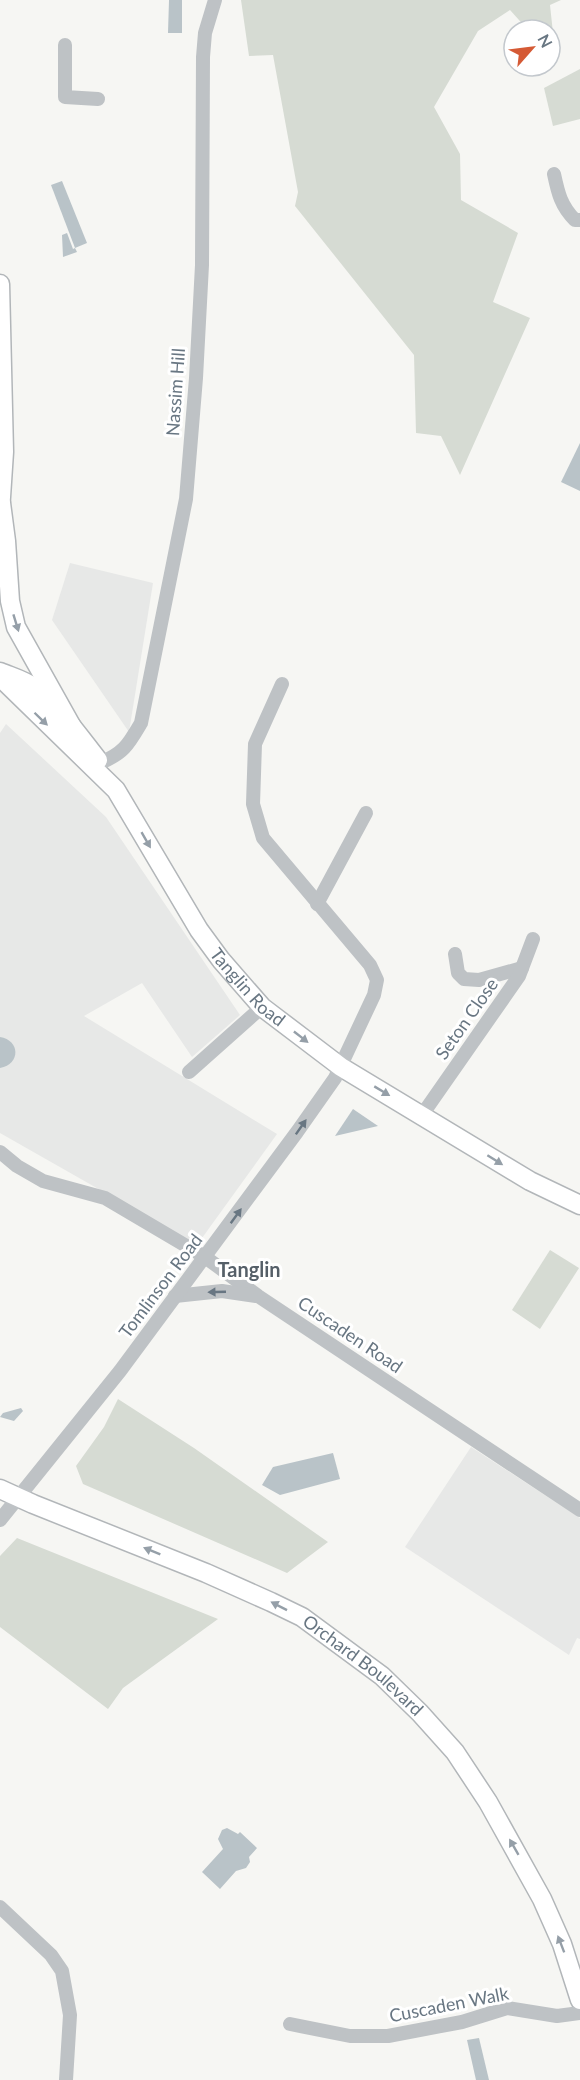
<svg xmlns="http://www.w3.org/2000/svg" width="580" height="2080" font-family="Lato,sans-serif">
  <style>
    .built { fill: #e7e8e7 }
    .green { fill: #d6dbd3 }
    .water { fill: #b9c3c8 }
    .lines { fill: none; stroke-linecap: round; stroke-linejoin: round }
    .major-casing { stroke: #b2b6b9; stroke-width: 21 }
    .minor { stroke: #bec2c5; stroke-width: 14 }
    .major { stroke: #fff; stroke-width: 18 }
    .oneway { fill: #959fa8 }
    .oneway2 { fill: #687682 }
    .labels { text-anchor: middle; stroke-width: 6; stroke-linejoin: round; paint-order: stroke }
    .street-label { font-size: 18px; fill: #687682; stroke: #fff }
    .neighbourhood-label { font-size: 20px; font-weight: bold; fill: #555f68; stroke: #fff }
  </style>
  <rect width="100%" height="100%" fill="#f6f6f3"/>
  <g class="built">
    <path d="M70 563 153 583 129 732 52 620Z"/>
    <path d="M6 724 106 817 240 1015 192 1057 142 983 84 1016 277 1134 197 1245 0 1133V733Z"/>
    <path d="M471 1447 580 1518V1639L577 1638 569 1655 405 1547Z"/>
  </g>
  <g class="green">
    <path d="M241 0H561L550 5 556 61 550 54V30H528L510 10 478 31 434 107 460 154 461 200 518 233 493 302 530 318 460 475 441 436 416 433 414 355 295 206 298 192 273 55 249 56Z"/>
    <path d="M580 69V119L553 126 544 88Z"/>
    <path d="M550 1250 579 1268 540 1329 512 1310Z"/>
    <path d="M118 1399 194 1448 328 1542 287 1573 83 1484 76 1466 104 1427Z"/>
    <path d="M17 1538 218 1619 123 1688 108 1709 0 1627V1556Z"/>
  </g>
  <g class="water">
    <path d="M169 0H182V33H168Z"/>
    <path d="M62 181 87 243 75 248 51 185Z"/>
    <path d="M67 233 73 249 75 248 77 252 63 257 62 235Z"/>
    <path d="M580 443V491L561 482Z"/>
    <path d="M0 1037C20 1040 21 1064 0 1068Z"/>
    <path d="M353 1109 378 1126 335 1136Z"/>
    <path d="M21 1408 23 1411 14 1421 0 1417 3 1413Z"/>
    <path d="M333 1453 340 1479 280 1495 262 1485 273 1467Z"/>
    <path d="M227 1828 238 1834 240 1832 257 1848 249 1857 250 1862 246 1868 236 1871 220 1889 202 1872 223 1849 218 1839 222 1830Z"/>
    <path d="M479 2038 489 2080H476L467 2040Z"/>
  </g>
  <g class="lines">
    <defs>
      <g id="major">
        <path d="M0 284 4 452 0 512"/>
        <path d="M1 503 6 541 10 601 16 627 72 727"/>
        <path d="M0 672C12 677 24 680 35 688 59 707 79 736 98 760"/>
        <path id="s1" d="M0 677 116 790 199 930 221 960 262 1007 341 1067 530 1181 580 1205"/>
        <path id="s2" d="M0 1489 33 1504 206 1573 271 1602 302 1617 382 1676 420 1713 455 1752 488 1802 542 1899 562 1944 580 2000"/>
      </g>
    </defs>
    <use href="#major" class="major-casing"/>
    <g class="minor">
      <path d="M65 45V97L98 99"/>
      <path d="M554 174C558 193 561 206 575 220H580"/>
      <path d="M100 763C124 753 128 745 141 723L186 499 196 378 202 265 203 57 205 33 215 0"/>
      <path d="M317 904 366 813"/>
      <path d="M455 954 458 973 464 979 479 980 522 968"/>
      <path d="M189 1072 262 1007"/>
      <path d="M422 1115 519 976 533 939"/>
      <path d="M0 1152 17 1166 43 1181 105 1198 205 1257 258 1296 580 1510"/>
      <path d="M175 1296 222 1291 256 1296"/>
      <path d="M0 1520 120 1371 297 1132 335 1078 374 995 377 980 370 965 263 838 253 804 255 744 282 684"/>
      <path d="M0 1907 51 1955 62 1971 70 2015 66 2080"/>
      <path d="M290 2024 350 2036H388L462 2022 507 2008 557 2016 580 2013"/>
    </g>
    <use href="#major" class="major"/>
  </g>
  <defs><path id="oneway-solid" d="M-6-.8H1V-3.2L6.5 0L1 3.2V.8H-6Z" transform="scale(1.5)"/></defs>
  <g class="oneway">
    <use href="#oneway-solid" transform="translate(16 623) rotate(73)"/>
    <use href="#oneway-solid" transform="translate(41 719) rotate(44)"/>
    <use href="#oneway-solid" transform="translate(146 840) rotate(60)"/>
    <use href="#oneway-solid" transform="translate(301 1037) rotate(38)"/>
    <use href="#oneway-solid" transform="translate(382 1091) rotate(31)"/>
    <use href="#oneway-solid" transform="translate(495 1160) rotate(32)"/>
    <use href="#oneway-solid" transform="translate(152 1551) rotate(-158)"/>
    <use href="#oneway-solid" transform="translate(279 1606) rotate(-153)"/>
    <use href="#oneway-solid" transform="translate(514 1847) rotate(-120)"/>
    <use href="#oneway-solid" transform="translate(561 1944) rotate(-111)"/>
  </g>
  <g class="oneway2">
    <use href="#oneway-solid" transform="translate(301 1127) rotate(-55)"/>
    <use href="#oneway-solid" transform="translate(236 1216) rotate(-54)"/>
    <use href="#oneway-solid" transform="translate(217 1292) rotate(178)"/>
  </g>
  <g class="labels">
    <g class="street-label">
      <text transform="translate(176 392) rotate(-86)" y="6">Nassim Hill</text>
      <text dy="6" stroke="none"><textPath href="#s1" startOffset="400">Tanglin Road</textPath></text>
      <text transform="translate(467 1019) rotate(-55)" y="6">Seton Close</text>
      <text transform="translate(161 1286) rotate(-53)" y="6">Tomlinson Road</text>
      <text transform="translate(350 1335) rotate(34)" y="6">Cuscaden Road</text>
      <text dy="6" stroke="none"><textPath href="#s2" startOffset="406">Orchard Boulevard</textPath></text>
      <text transform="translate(449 2005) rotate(-11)" y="6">Cuscaden Walk</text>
    </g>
    <g class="neighbourhood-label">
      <text x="249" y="1277">Tanglin</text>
    </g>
  </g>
  <g transform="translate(532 48) rotate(62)"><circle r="28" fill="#ffffff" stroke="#c3c8cd" stroke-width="1.5"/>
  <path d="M0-4.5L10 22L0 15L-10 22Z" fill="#d55a35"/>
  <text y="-9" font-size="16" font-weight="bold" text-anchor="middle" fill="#687682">N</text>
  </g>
</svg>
